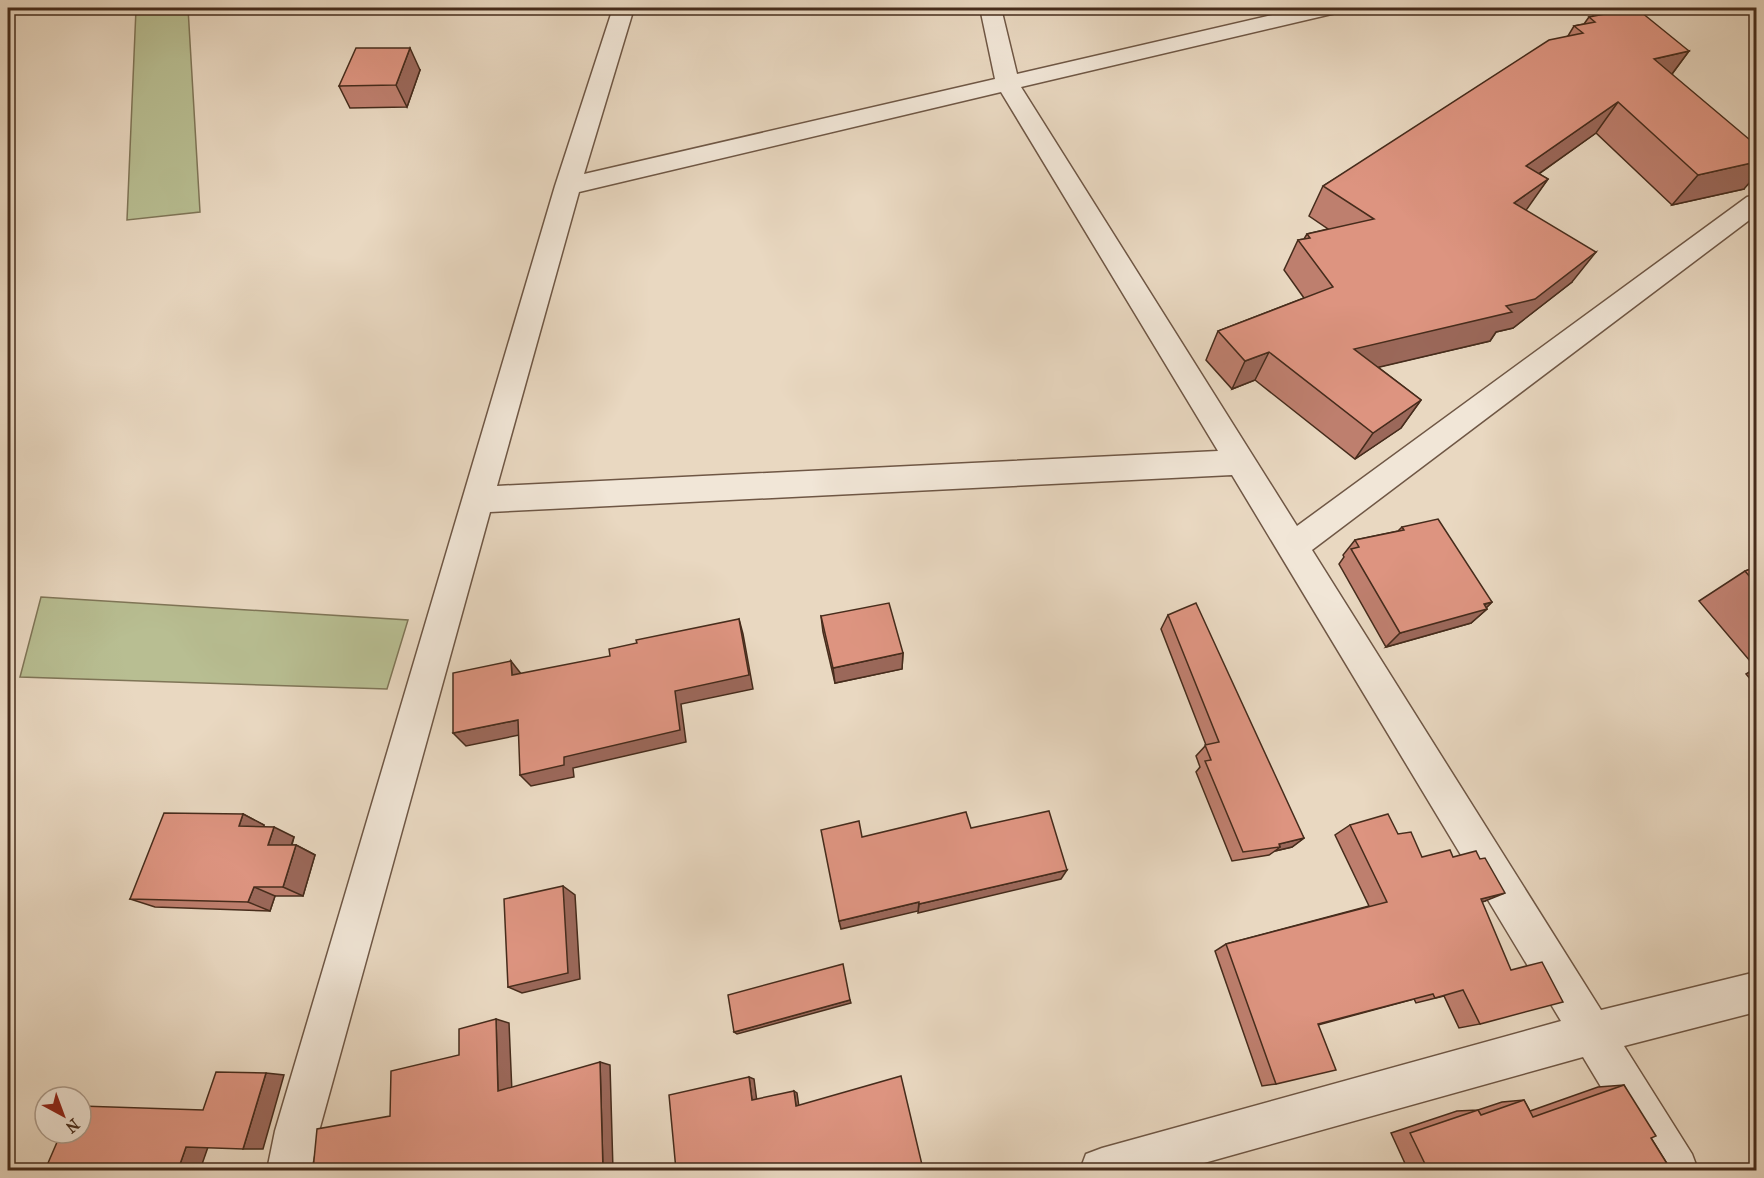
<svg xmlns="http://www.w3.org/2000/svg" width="1764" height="1178" font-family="'IM FELL French Canon',serif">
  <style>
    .green { fill: #b8be92; stroke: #7f7557; stroke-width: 1.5 }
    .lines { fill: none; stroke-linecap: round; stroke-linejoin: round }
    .minor-casing { stroke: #6f5745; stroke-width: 3 }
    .minor { fill: #f1e6d7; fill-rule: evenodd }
    .wall { fill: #be7f6e; stroke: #462c1c; stroke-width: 1.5 }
    .shaded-wall { fill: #9b685a; stroke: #462c1c; stroke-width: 1.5 }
    .building { fill: #dd9480; stroke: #462c1c; stroke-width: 1.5 }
  </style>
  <rect width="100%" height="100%" fill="#e9d8c1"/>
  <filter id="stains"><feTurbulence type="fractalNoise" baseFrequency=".00333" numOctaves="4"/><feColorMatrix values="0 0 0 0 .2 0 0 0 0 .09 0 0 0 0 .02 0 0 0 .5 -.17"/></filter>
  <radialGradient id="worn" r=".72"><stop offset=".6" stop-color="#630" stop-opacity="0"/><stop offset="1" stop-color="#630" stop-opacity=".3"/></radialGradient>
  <g class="green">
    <path d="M125 8H188L200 212 127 220 136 9Z"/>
    <path d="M41 597 408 620 387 689 20 677Z"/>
  </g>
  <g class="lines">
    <defs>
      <g id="minor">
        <path d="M613 8H634L584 174 995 79 980 8H1001L1017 74 1302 8H1338L1336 13 1021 87 1297 526 1747 197 1756 195V215L1312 550 1601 1010 1756 972V1012L1624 1046 1692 1154 1698 1170H1651L1583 1057 1179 1170H1080L1086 1154 1102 1148 1561 1021 1232 475 490 512 319 1131 311 1170H267L275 1131 555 186ZM1001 92 1218 451 497 486 579 192Z"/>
        <path d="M1586 8H1608L1649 44 1646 49H1630Z"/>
      </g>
    </defs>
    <use href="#minor" class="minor-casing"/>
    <use href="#minor" class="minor"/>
  </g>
  <g class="wall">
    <path d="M1589 17 1689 51 1672 74 1744 189 1672 205 1596 133 1539 174 1548 179 1525 210 1572 282 1513 328 1496 332 1490 341 1378 367 1421 400 1401 428 1355 459 1255 380 1232 389 1206 360 1218 331 1304 298 1284 270 1298 240 1304 239 1307 234 1328 229 1309 216 1323 186 1568 36 1574 26 1584 24Z"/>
    <path d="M420 70 407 107 350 108 339 86Z"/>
    <path d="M1402 527 1492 602 1486 608 1487 609 1471 623 1386 647 1339 564 1344 557 1343 555 1355 540 1398 531Z"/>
    <path d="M1756 567V686L1746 674 1756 668 1699 601 1745 571Z"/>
    <path d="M1168 615 1304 838 1292 847 1275 851 1269 855 1232 861 1196 772 1200 767 1196 756 1206 745 1161 629Z"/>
    <path d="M821 616 903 653 902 669 835 683 823 632Z"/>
    <path d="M243 814 264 825V827L294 837 292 845H296L315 855 303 896H275L270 911 155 907 130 899Z"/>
    <path d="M1350 825 1398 834 1422 857H1453L1485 901 1482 902 1480 1024 1459 1028 1444 996 1416 1003 1414 999 1318 1025 1276 1084 1262 1086 1215 951 1226 944 1369 906 1335 835Z"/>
    <path d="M1624 1085 1651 1138 1671 1170H1408L1391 1133 1457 1111 1478 1110 1502 1102 1524 1100 1530 1111 1598 1087Z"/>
  </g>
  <g class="shaded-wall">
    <path d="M410 48 420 70 407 107 396 85Z"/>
    <path d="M1689 51 1666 82 1654 59Z"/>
    <path d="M1618 102 1596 133 1506 197 1526 166Z"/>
    <path d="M1756 162V175L1744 189 1672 205 1698 175Z"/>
    <path d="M1548 179 1527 209 1493 233 1514 203Z"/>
    <path d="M1596 252 1572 282 1513 328 1496 332 1490 341 1337 377 1354 349Z"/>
    <path d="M1269 352 1255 380 1232 389 1245 361Z"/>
    <path d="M1421 400 1401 428 1355 459 1373 433Z"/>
    <path d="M1492 602 1484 610 1487 609 1471 623 1386 647 1400 633Z"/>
    <path d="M739 619 743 634 753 689 681 704 686 742 573 768 574 777 531 786 520 775 564 757 675 691Z"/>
    <path d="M903 653 902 669 835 683 833 668Z"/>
    <path d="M511 661 522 675H512Z"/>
    <path d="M518 720 529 733 466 746 453 733Z"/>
    <path d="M243 814 264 825 260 837 239 826Z"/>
    <path d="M274 827 294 837 288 855 268 845Z"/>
    <path d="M1304 838 1292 847 1275 851 1280 847 1279 844Z"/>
    <path d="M296 845 315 855 303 896 283 887Z"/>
    <path d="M1067 870 1061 879 918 913 919 904Z"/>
    <path d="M563 886 575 895 580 979 522 993 508 987Z"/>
    <path d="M254 887 275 896 270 911 248 902Z"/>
    <path d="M1505 893 1485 901 1461 907 1481 899Z"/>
    <path d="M919 902 918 911 841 929 839 921Z"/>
    <path d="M850 1000 851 1003 737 1034 734 1032Z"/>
    <path d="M496 1019 509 1023 512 1093 498 1091Z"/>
    <path d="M600 1062 610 1065 613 1170H603Z"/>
    <path d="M266 1073 284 1075 263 1149H243Z"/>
    <path d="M749 1077 754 1079 757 1102 752 1100Z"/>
    <path d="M794 1091 797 1093 799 1107 796 1106Z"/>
    <path d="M186 1147H208L200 1170H178Z"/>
  </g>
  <g class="building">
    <path d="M1636 8 1689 51 1654 59 1756 145V162L1698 175 1618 102 1526 166 1548 179 1514 203 1596 252 1535 299 1506 306 1512 312 1354 349 1421 400 1373 433 1269 352 1245 361 1218 331 1333 287 1298 240 1310 238 1307 234 1374 219 1323 186 1549 40 1583 33 1574 26 1595 22 1589 17Z"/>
    <path d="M356 48H410L396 85 339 86Z"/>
    <path d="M1438 519 1492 602 1484 604 1487 609 1400 633 1351 549 1359 547 1355 540 1404 530 1402 527Z"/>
    <path d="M1756 567V584L1745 571Z"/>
    <path d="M889 603 903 653 833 668 821 616Z"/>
    <path d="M1196 603 1304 838 1279 844 1280 847 1243 852 1205 761 1211 760 1205 745 1219 742 1168 615Z"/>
    <path d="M739 619 749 675 675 691 680 730 564 757V765L520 775 518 720 453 733V673L511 661 512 675 610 656 609 649 637 643 636 640Z"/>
    <path d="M1049 811 1067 870 919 904V902L839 921 821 830 859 821 862 837 966 812 971 828Z"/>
    <path d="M164 813 243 814 239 826 274 827 268 845H296L283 887H254L248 902 130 899Z"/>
    <path d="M1388 814 1398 834 1411 832 1422 857 1450 850 1453 857 1476 851 1480 859 1485 858 1505 893 1481 899 1511 970 1542 962 1563 1002 1480 1024 1463 990 1435 998 1433 994 1318 1024 1336 1070 1276 1084 1226 944 1387 902 1350 825Z"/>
    <path d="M563 886 568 973 508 987 504 899Z"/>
    <path d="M843 964 850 1000 734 1032 728 995Z"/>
    <path d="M496 1019 498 1091 600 1062 603 1170H313L317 1129 390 1116 391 1071 459 1055V1029Z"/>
    <path d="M216 1072 266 1073 243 1149 186 1147 178 1170H45L61 1133H81V1106L203 1110Z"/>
    <path d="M901 1076 923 1169 918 1170H676L669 1095 749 1077 752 1100 794 1091 796 1106Z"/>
    <path d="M1624 1085 1656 1136 1651 1138 1671 1170H1428L1410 1133 1478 1110 1481 1115 1524 1100 1533 1117Z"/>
  </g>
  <rect width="1764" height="1178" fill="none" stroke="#e9d8c1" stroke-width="30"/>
  <rect x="9" y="9" width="1746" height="1160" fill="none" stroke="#462c1c" stroke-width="3"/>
  <rect x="15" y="15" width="1734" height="1148" fill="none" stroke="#462c1c" stroke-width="1.5"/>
  <g transform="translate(63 1115) rotate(139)"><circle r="28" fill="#f1e6d7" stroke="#ad9c8c" stroke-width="1.5"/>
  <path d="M0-4.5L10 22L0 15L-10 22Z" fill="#8f2418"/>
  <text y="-9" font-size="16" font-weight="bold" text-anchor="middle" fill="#462c1c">N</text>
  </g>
  <rect width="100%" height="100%" filter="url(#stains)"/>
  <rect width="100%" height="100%" fill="url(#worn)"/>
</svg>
